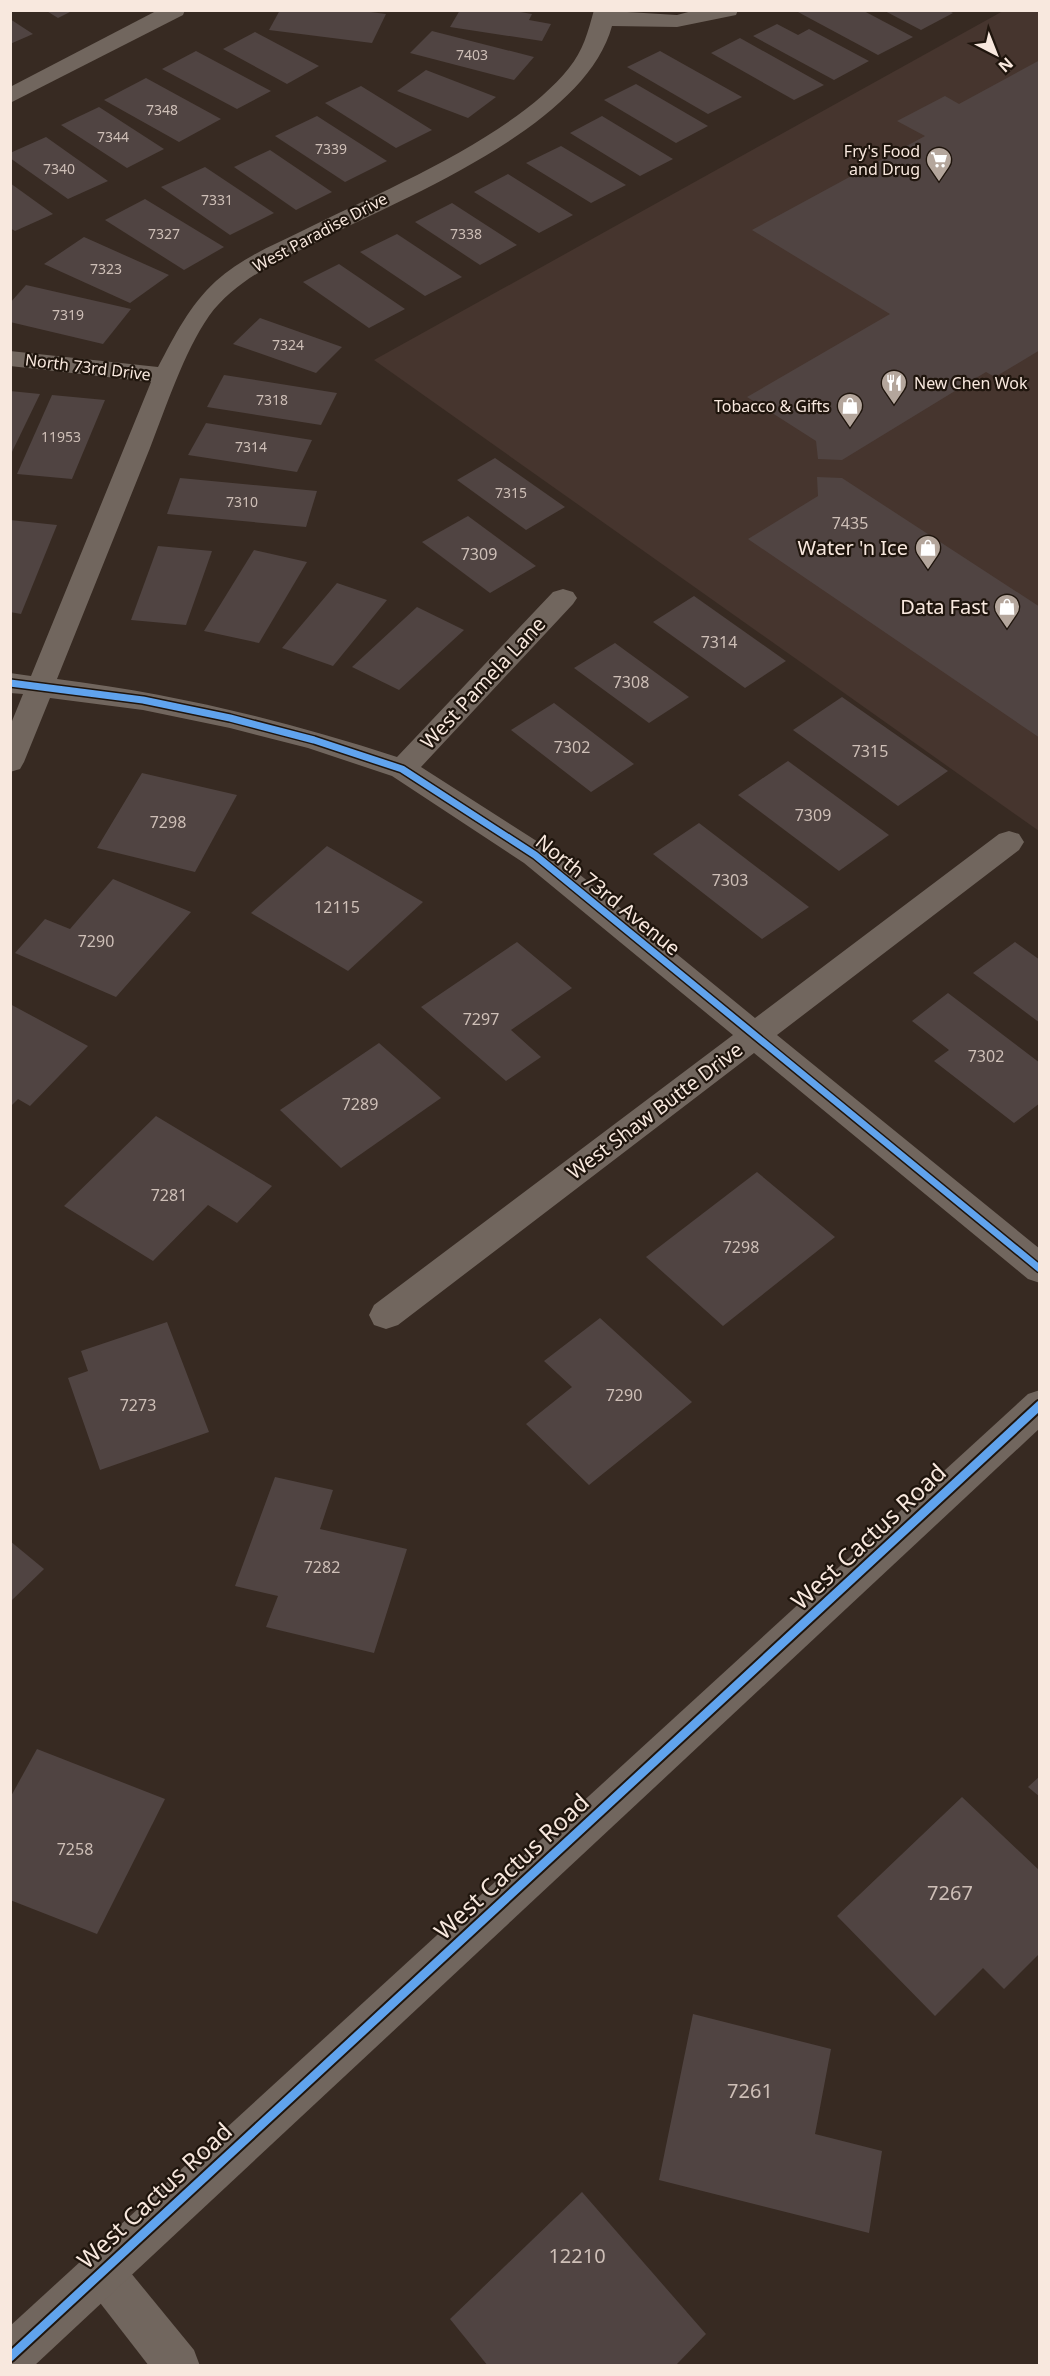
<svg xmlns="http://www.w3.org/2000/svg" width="1050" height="2376" font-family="'Noto Sans',sans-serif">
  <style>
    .commercial { fill: #46352e }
    .building { fill: #504442 }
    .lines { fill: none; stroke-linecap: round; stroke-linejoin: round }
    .minor { fill: #71665e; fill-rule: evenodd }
    .secondary { fill: #71665e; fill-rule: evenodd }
    .cycleway-far1-casing { stroke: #1f150d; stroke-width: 10 }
    .cycleway-casing { stroke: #1f150d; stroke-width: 13 }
    .cycleway-far1 { stroke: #60a3ed; stroke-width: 7 }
    .cycleway { stroke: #60a3ed; stroke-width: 9 }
    .labels { text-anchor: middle; stroke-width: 4.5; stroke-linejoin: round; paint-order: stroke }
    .far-number-label { font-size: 14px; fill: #cebfb7 }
    .far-poi-label { font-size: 16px; fill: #f8e8de; stroke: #1f150d; text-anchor: end }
    .far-street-label { font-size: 16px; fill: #f8e8de; stroke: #1f150d }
    .number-label { font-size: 16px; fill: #cebfb7 }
    .poi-label { font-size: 20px; fill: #f8e8de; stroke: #1f150d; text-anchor: end }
    .street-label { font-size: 20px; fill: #f8e8de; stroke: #1f150d }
    .near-number-label { font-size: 20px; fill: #cebfb7 }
    .near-street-label { font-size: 24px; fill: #f8e8de; stroke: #1f150d }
  </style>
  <rect width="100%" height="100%" fill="#372a22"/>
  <path class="commercial" d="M1003 11H1039V831L374 360Z"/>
  <g class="building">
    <path d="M45 10H74L58 18Z"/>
    <path d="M280 10H355L386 14 372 43 269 30Z"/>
    <path d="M460 10H509L532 14 529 20 551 24 542 41 450 27Z"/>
    <path d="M801 10H862L913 37 878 55 798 12Z"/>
    <path d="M883 10H947L953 13 921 30Z"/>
    <path d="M10 19 33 34 10 44Z"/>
    <path d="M777 24 798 35 809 29 869 61 834 80 753 36Z"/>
    <path d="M432 31 534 57 514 80 410 53Z"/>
    <path d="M255 32 319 66 287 84 223 49Z"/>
    <path d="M740 38 824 85 794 100 711 53Z"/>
    <path d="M196 51 271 91 237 109 162 69Z"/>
    <path d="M660 51 742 97 708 114 627 67Z"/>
    <path d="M1040 60V350L995 377 986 372 842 460 818 459 816 441 747 397 890 314 752 230 925 136 897 121 945 96 959 104Z"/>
    <path d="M426 70 496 97 468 118 397 91Z"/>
    <path d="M146 78 221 119 179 142 104 100Z"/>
    <path d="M636 84 708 126 676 143 604 100Z"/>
    <path d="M361 86 432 130 396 148 325 103Z"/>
    <path d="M99 107 164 149 127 168 61 125Z"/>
    <path d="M317 116 387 161 345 182 275 136Z"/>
    <path d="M602 116 673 159 640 176 570 133Z"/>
    <path d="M46 137 108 181 68 199 10 158V153Z"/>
    <path d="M561 146 626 185 591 203 526 163Z"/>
    <path d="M270 150 332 192 296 210 234 167Z"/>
    <path d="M205 167 274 213 230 235 161 187Z"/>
    <path d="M508 174 573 215 539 233 474 192Z"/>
    <path d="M10 183 53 214 15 231 10 228Z"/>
    <path d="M145 199 224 247 184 270 105 220Z"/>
    <path d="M452 203 517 245 480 265 415 222Z"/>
    <path d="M397 234 462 277 425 296 360 252Z"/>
    <path d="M84 237 169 275 130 303 44 264Z"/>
    <path d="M339 264 405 309 369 328 303 282Z"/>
    <path d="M26 285 131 309 103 344 10 322V303Z"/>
    <path d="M260 318 342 347 316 373 233 344Z"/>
    <path d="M224 375 337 393 321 425 207 407Z"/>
    <path d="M10 391 40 394 10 456Z"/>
    <path d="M52 395 105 400 72 479 17 474Z"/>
    <path d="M206 423 312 440 297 472 188 455Z"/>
    <path d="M495 458 565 507 526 530 457 480Z"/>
    <path d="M817 477 842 478 1040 607V738L748 539 818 496Z"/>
    <path d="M180 478 317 491 306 527 167 514Z"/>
    <path d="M468 516 536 566 490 593 422 542Z"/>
    <path d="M10 520 57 525 21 614 10 612Z"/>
    <path d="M158 546 212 551 186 625 131 620Z"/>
    <path d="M254 550 307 562 259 643 204 631Z"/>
    <path d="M337 583 387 600 333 666 282 648Z"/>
    <path d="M694 596 786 661 745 688 653 622Z"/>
    <path d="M417 607 464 630 399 690 352 667Z"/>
    <path d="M615 643 689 697 649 723 574 668Z"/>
    <path d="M842 697 948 771 898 806 793 730Z"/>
    <path d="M554 703 634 764 591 792 511 730Z"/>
    <path d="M788 761 889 835 839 871 738 795Z"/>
    <path d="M142 773 237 795 195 872 97 848Z"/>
    <path d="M699 823 809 907 762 939 653 854Z"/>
    <path d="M327 846 423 902 348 971 251 913Z"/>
    <path d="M113 879 191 912 116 997 15 953 45 919 70 929Z"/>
    <path d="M517 942 572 988 511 1030 541 1057 506 1081 421 1007Z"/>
    <path d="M1015 942 1040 960V1023L973 973Z"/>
    <path d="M948 993 1040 1063V1103L1014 1123 934 1061 949 1050 912 1021Z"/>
    <path d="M10 1004 88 1046 30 1106 18 1099 10 1107Z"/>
    <path d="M379 1043 441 1098 341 1168 280 1110Z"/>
    <path d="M156 1116 272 1186 237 1223 208 1205 153 1261 64 1206Z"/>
    <path d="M757 1172 835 1237 723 1326 646 1257Z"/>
    <path d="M600 1318 692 1402 589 1485 526 1424 572 1387 544 1361Z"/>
    <path d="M167 1322 209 1432 100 1470 68 1378 88 1371 81 1351Z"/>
    <path d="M275 1477 333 1490 320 1529 407 1549 374 1653 266 1627 278 1596 235 1586Z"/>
    <path d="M10 1541 44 1569 10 1602Z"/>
    <path d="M37 1749 165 1799 97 1934 10 1900V1798Z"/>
    <path d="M1040 1776V1797L1028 1787Z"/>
    <path d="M962 1797 1040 1871V1953L1004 1989 983 1968 935 2016 837 1916Z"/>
    <path d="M693 2014 831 2049 815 2134 882 2151 869 2233 659 2180Z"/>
    <path d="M582 2192 706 2334 675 2366H488L450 2319Z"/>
  </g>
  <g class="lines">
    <g class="minor">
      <path d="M158 10H185L183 15 10 103V87Z"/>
      <path d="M594 10 677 15 696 10H738L736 15 677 27 612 26C585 126 407 196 320 240 281 260 236 279 209 316 184 352 166 407 150 448 119 525 88 602 57 679 175 694 284 720 397 757L553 592 563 589 573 592 577 598 573 604 421 767 546 847 755 1018 999 834 1009 831 1019 834 1024 842 1019 850 777 1035 1040 1249V1283L1028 1279 754 1053 398 1325 386 1329 374 1325 369 1315 374 1305 733 1035 524 863 392 776 308 748 230 728 143 710 50 698 24 762 20 769 10 772V726L23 694 10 693V673L31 676 151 382 10 366V351L158 367C175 335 189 306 216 281 240 259 273 245 302 231 382 191 514 137 569 68 583 51 588 32 594 10Z"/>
      <path d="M102 2249 117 2256 194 2350 200 2366H149L87 2286 80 2271 87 2256Z"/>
    </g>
    <path class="secondary" d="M1040 1390V1428L34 2366H10V2326L1028 1394Z"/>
    <defs>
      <path id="cycleway-far1" d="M10 683 143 700 230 718 314 740 402 769 535 855 1040 1269"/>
      <path id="cycleway" d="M10 2357 1040 1405"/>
    </defs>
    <use href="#cycleway-far1" class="cycleway-far1-casing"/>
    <use href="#cycleway" class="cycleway-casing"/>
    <use href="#cycleway-far1" class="cycleway-far1"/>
    <use href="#cycleway" class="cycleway"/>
  </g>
  <defs>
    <symbol id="supermarket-pin" viewBox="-11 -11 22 30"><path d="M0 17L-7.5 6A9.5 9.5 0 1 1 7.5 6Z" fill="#b4a69c" stroke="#1f150d"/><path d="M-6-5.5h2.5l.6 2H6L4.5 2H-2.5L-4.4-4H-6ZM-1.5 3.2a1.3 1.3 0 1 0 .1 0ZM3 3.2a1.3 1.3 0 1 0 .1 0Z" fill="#fff"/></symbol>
    <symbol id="restaurant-pin" viewBox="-11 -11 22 30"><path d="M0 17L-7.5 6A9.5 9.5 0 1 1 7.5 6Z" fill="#b4a69c" stroke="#1f150d"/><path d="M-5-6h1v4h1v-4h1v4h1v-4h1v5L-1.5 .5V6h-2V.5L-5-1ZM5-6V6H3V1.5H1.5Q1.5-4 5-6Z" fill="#fff"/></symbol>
    <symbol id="shop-pin" viewBox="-11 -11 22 30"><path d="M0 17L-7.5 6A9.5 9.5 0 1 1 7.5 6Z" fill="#b4a69c" stroke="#1f150d"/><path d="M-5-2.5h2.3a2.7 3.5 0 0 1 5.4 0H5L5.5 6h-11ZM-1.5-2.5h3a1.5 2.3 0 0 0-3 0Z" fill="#fff"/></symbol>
  </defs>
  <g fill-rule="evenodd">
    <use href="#supermarket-pin" x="924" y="145" width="30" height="40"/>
    <use href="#restaurant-pin" x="879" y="368" width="30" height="40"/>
    <use href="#shop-pin" x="835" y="391" width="30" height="40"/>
    <use href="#shop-pin" x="913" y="533" width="30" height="40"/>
    <use href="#shop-pin" x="992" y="592" width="30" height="40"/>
  </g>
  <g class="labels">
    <g class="far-number-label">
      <text x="472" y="60">7403</text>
      <text x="162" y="115">7348</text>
      <text x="113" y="142">7344</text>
      <text x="331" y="154">7339</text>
      <text x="59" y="174">7340</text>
      <text x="217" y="205">7331</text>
      <text x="164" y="239">7327</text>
      <text x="466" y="239">7338</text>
      <text x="106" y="274">7323</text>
      <text x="68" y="320">7319</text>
      <text x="288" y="350">7324</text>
      <text x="272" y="405">7318</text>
      <text x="61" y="442">11953</text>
      <text x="251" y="452">7314</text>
      <text x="511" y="498">7315</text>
      <text x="242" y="507">7310</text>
    </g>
    <g class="far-poi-label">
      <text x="920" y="157">Fry's Food<tspan x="920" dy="18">and Drug</tspan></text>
      <text x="914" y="389" text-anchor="start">New Chen Wok</text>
      <text x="830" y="412">Tobacco &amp; Gifts</text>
    </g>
    <g class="far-street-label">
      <text transform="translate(320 232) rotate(-28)" y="6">West Paradise Drive</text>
      <text transform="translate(88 367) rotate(7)" y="6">North 73rd Drive</text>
    </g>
    <g class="number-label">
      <text x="850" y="529">7435</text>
      <text x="479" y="560">7309</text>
      <text x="719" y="648">7314</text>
      <text x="631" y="688">7308</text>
      <text x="572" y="753">7302</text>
      <text x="870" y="757">7315</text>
      <text x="813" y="821">7309</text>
      <text x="168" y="828">7298</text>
      <text x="730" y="886">7303</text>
      <text x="337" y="913">12115</text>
      <text x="96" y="947">7290</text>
      <text x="481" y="1025">7297</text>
      <text x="986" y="1062">7302</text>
      <text x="360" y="1110">7289</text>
      <text x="169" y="1201">7281</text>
      <text x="741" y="1253">7298</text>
      <text x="624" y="1401">7290</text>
      <text x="138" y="1411">7273</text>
      <text x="322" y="1573">7282</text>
      <text x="75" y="1855">7258</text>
    </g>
    <g class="poi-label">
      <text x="908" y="555">Water 'n Ice</text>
      <text x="988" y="614">Data Fast</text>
    </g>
    <g class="street-label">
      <text transform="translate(483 683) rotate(-47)" y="7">West Pamela Lane</text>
      <text transform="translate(608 895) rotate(39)" y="7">North 73rd Avenue</text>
      <text transform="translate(655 1111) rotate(-37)" y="7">West Shaw Butte Drive</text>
    </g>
    <g class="near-number-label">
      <text x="950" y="1900">7267</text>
      <text x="750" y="2098">7261</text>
      <text x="577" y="2263">12210</text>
    </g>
    <g class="near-street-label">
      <text transform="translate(869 1537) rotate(-43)" y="8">West Cactus Road</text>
      <text transform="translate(512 1867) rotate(-43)" y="8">West Cactus Road</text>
      <text transform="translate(155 2196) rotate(-43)" y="8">West Cactus Road</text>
    </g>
  </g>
  <rect width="1050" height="2376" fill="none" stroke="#f8e8de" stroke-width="24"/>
  <g transform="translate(996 54) rotate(138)" stroke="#1f150d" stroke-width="4.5" paint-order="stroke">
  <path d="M0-4.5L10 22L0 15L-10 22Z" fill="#f8e8de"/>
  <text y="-9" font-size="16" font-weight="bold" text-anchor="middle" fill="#f8e8de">N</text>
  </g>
</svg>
